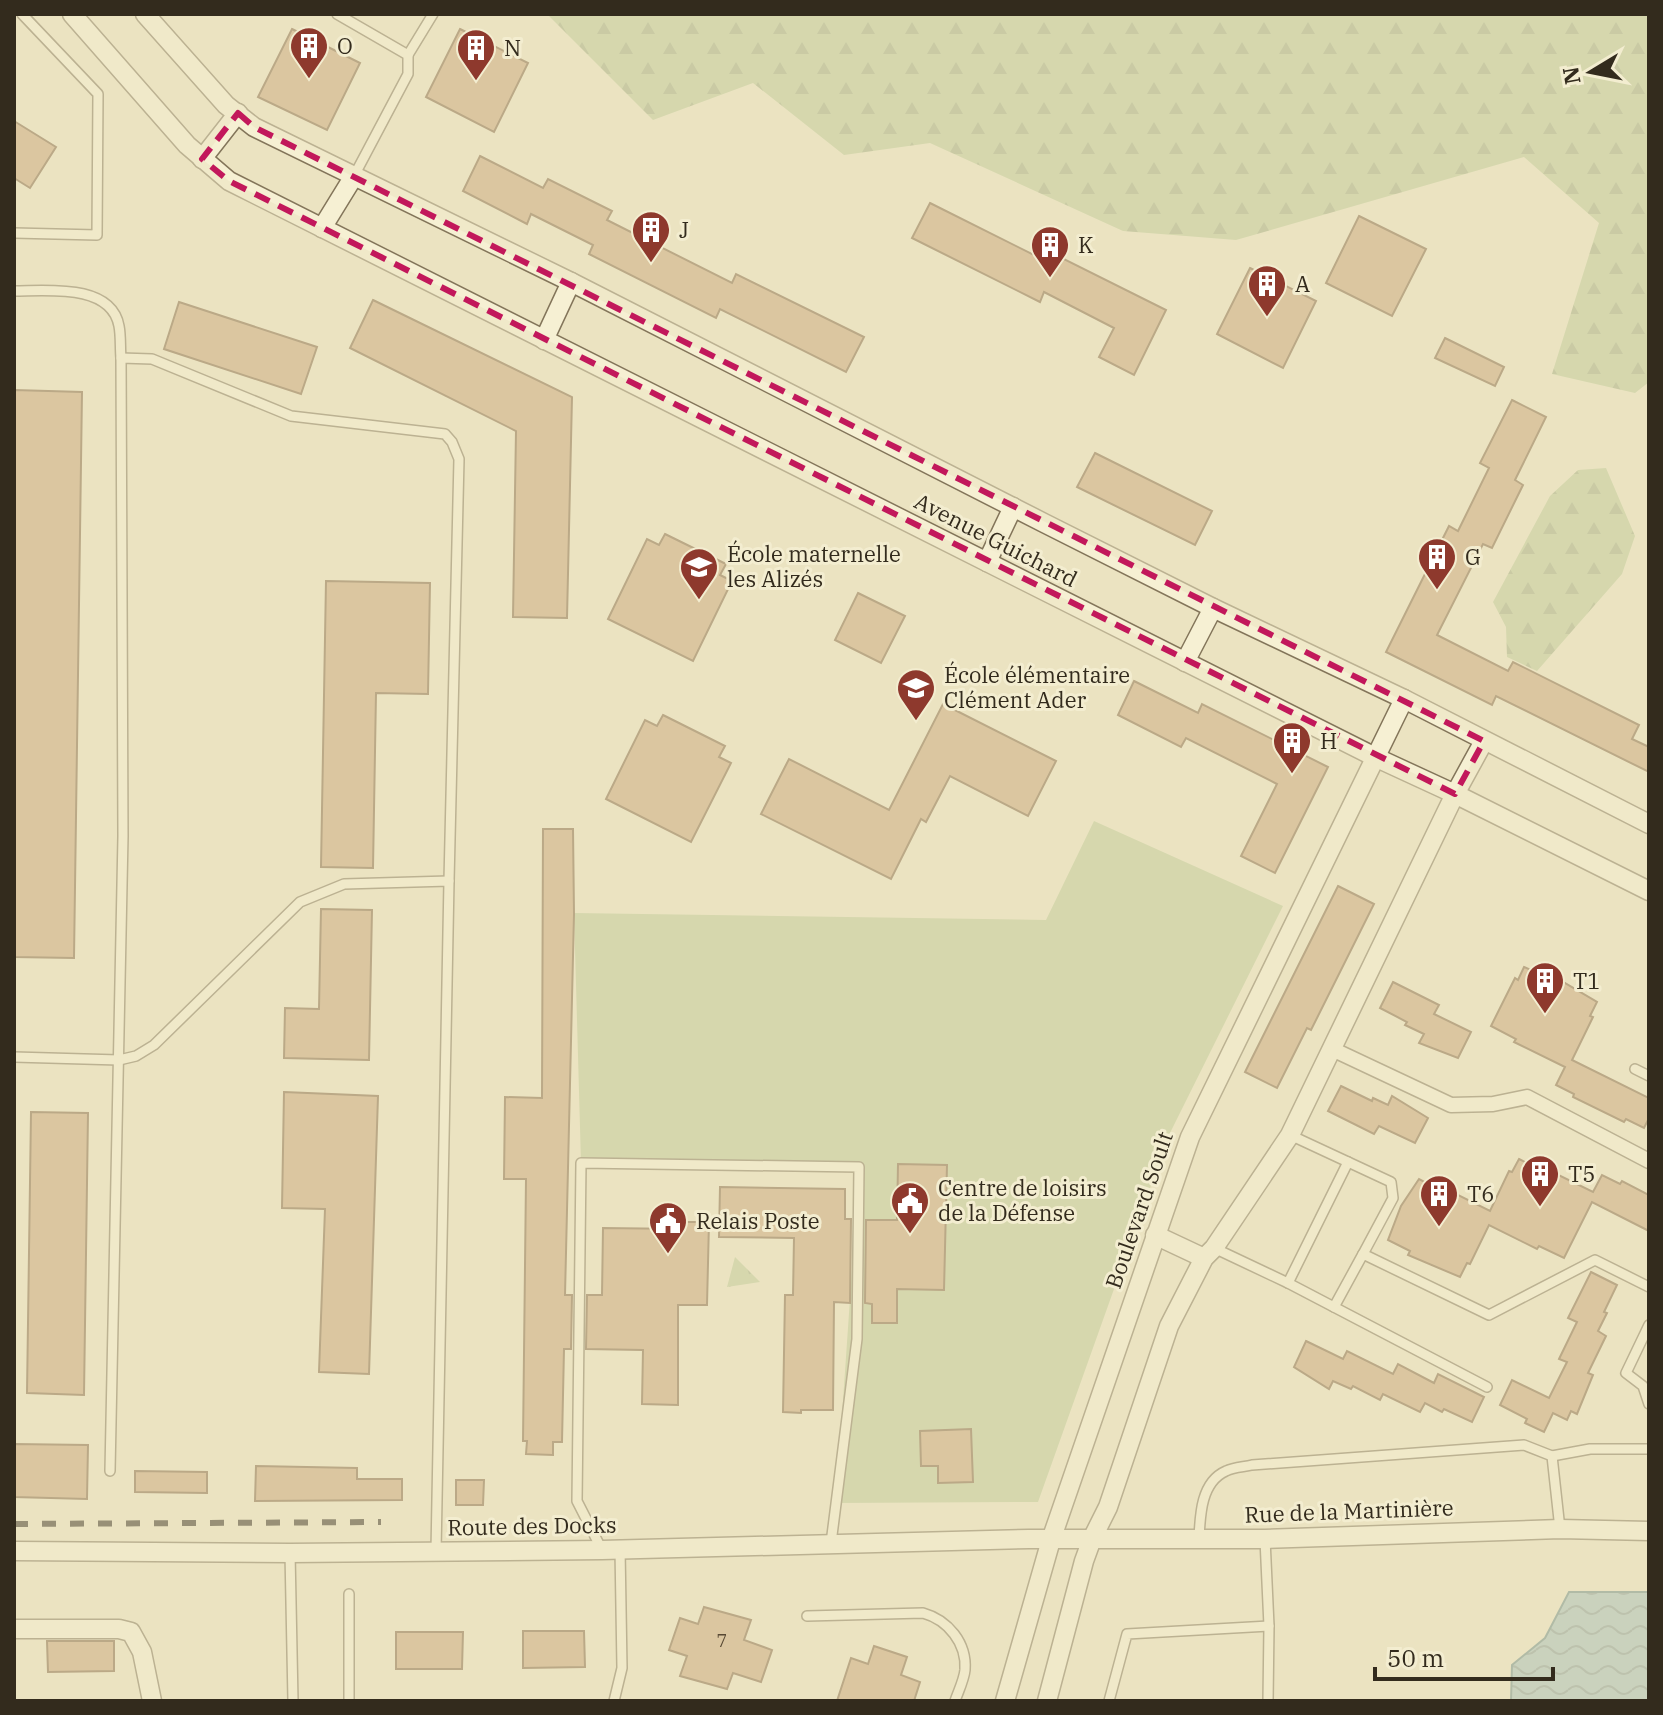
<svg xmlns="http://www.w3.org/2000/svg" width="1663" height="1715" font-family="'IBM Plex Serif',serif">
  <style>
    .green { fill: #bcc896 }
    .forest { fill: url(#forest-firs) }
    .park { fill: url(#park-tufts) }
    .water { fill: url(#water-waves); stroke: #6b8a86; stroke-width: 2 }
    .building { fill: #c7a379; stroke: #806241; stroke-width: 2 }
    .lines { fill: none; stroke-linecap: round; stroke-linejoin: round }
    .service-casing { stroke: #83755a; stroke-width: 12 }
    .pedestrian-casing { stroke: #83755a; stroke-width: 17 }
    .minor-casing { stroke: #83755a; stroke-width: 21 }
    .service { stroke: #f6f0d3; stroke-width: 9 }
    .pedestrian { stroke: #f6f0d3; stroke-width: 14 }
    .minor { stroke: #f6f0d3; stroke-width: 18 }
    .rail { stroke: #332b1d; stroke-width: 6; stroke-dasharray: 14 14; stroke-linecap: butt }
    .marked { fill: none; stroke: #c2185b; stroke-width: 6; stroke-dasharray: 16 10; stroke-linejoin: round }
    .labels { text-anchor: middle; stroke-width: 6; stroke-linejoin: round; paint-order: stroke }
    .number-label { font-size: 18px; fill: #584934 }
    .poi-label { font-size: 22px; fill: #332b1d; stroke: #f3edd0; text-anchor: start }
    .street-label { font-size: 22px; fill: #332b1d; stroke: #f3edd0 }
  </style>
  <defs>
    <pattern id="forest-firs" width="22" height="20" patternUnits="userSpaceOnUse" patternTransform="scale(2)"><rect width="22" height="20" fill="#bcc896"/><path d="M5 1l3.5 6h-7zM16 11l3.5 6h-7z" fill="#a2ac81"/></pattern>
    <pattern id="park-tufts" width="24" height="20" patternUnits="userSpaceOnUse" patternTransform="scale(2)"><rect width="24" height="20" fill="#bcc896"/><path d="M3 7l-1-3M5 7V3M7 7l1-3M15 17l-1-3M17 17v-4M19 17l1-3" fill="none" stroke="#a2ac81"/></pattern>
    <pattern id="water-waves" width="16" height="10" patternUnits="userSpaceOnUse" patternTransform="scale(2)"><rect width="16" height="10" fill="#a3bdb9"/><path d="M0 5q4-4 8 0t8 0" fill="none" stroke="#859a96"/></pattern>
  </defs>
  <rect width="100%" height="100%" fill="#ebe3c1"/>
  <path class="green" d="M1094 821 1283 906 1169 1135 1038 1502 836 1503 859 1167 581 1163 574 913 1046 920Z"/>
  <g class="forest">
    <path d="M547 14H1649V382L1635 393 1552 374 1599 223 1524 157 1236 240 1123 231 930 143 844 155 753 83 653 120Z"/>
    <path d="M1606 468 1635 536 1622 574 1537 671 1507 657 1506 627 1493 602 1550 496 1578 470Z"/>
  </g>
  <path class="park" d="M735 1257 760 1282 727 1287Z"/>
  <path class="water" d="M1569 1592H1649V1701H1511L1512 1665 1545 1638Z"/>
  <g class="building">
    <path d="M292 29 360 63 327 130 258 97Z"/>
    <path d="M460 29 528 63 494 132 426 97Z"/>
    <path d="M14 121 56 147 30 188 14 178Z"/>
    <path d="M480 156 543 188 548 179 612 211 607 220 732 283 736 274 864 337 846 372 720 309 716 318 589 254 593 245 531 214 527 224 463 191Z"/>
    <path d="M930 203 1056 266 1060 257 1166 310 1134 375 1099 357 1114 328 1044 292 1040 302 912 238Z"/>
    <path d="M1359 216 1426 249 1392 316 1326 283Z"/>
    <path d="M1250 268 1316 301 1283 368 1217 334Z"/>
    <path d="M373 300 572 397 567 618 513 617 516 431 350 348Z"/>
    <path d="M179 302 317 347 301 394 164 349Z"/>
    <path d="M1445 338 1504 367 1495 386 1435 358Z"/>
    <path d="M14 390 82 392 74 958 14 957Z"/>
    <path d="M1512 400 1546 417 1515 480 1523 485 1492 548 1483 544 1437 635 1508 671 1513 662 1639 725 1632 739 1649 747V772L1496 696 1492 705 1386 652 1449 526 1458 531 1489 468 1480 463Z"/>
    <path d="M1095 453 1212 511 1195 545 1077 487Z"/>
    <path d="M665 534 726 564 720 575 732 581 693 661 608 619 647 539 659 545Z"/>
    <path d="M326 581 430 583 428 694 376 693 373 868 321 867Z"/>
    <path d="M858 593 905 616 881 663 835 640Z"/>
    <path d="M1134 681 1198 713 1202 704 1328 767 1275 873 1241 856 1277 784 1186 738 1181 747 1118 715Z"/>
    <path d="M943 704 1056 761 1028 816 950 776 926 822 921 819 891 879 761 814 789 759 889 810Z"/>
    <path d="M663 715 725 746 719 757 731 763 691 842 606 799 645 720 657 726Z"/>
    <path d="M543 829H573L574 914 565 1295H572L571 1349H564L562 1442H553V1455L526 1454 527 1441H523L526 1179H504L505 1097 542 1098Z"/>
    <path d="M1338 886 1374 904 1311 1030 1307 1028 1277 1088 1245 1072Z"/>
    <path d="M321 909 372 910 369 1060 284 1058 285 1008 319 1009Z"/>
    <path d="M1524 967 1542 975 1544 972 1558 979 1597 1002 1590 1016 1593 1017 1572 1060 1649 1098V1118L1644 1128 1626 1119 1624 1122 1573 1097 1574 1094 1556 1085 1565 1067 1514 1042 1516 1039 1491 1026 1515 978 1518 980Z"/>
    <path d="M1393 982 1439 1005 1434 1014 1471 1032 1458 1058 1419 1043 1424 1034 1405 1025 1407 1022 1380 1008Z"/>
    <path d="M1341 1086 1372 1101 1373 1098 1388 1105 1392 1096 1428 1118 1415 1143 1379 1126 1374 1134 1328 1111Z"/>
    <path d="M284 1092 378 1096 369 1374 319 1372 325 1209 282 1208Z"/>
    <path d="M31 1112 88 1113 84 1395 27 1393Z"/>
    <path d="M1519 1159 1537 1168 1538 1165 1593 1192 1602 1175 1620 1184 1622 1181 1649 1195V1231L1592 1202 1564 1258 1539 1246 1537 1249 1489 1225 1470 1264 1467 1263 1460 1277 1408 1255 1410 1251 1388 1240 1401 1206 1419 1179 1436 1188 1438 1185 1490 1211 1509 1171 1512 1172Z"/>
    <path d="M898 1164 947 1165 944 1290 897 1289V1323H872V1304L865 1303 866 1220H897Z"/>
    <path d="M720 1187 845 1189V1219H851L850 1303 834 1302 833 1410H801V1413L783 1412 785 1295H793L794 1238 719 1237Z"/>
    <path d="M685 1222H709L707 1305H678V1405L642 1404 643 1350 586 1349 587 1295H602L603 1228 685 1229Z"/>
    <path d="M1591 1272 1617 1285 1604 1312 1607 1313 1598 1331 1606 1336 1588 1373 1593 1375 1577 1414 1571 1411 1567 1420 1553 1413 1544 1432 1525 1423 1527 1419 1500 1405 1512 1380 1549 1398 1567 1362 1559 1359 1577 1322 1568 1318Z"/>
    <path d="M1306 1341 1343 1359 1347 1351 1393 1374 1398 1364 1434 1383 1438 1374 1484 1397 1472 1422 1444 1409 1442 1412 1425 1403 1420 1412 1383 1394 1380 1400 1353 1386 1351 1389 1333 1381 1329 1389 1294 1367Z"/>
    <path d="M971 1429 973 1482 938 1483V1466H921L920 1431Z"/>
    <path d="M14 1444 88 1445 87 1499 14 1497Z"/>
    <path d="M256 1466 357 1468V1479H402V1500L255 1501Z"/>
    <path d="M135 1471 207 1472V1493L135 1492Z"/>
    <path d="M456 1480H484L483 1505H456Z"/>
    <path d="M704 1607 751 1620 744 1640 772 1650 761 1682 733 1673 727 1689 680 1676 687 1656 669 1650 680 1618 698 1624Z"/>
    <path d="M523 1631H584L585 1667 523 1668Z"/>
    <path d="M396 1632H463L462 1669H396Z"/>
    <path d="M47 1641H114V1671L48 1672Z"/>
    <path d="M874 1646 907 1657 901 1675 920 1682 914 1701H837L851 1658 868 1664Z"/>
  </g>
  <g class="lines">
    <defs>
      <g id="service">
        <path d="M337 14 408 55V74L354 176"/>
        <path d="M408 55 433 14"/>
        <path d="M14 233 97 235 98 94 22 14"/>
        <path d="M14 291C46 291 111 283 119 326 121 336 120 348 121 358"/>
        <path d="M14 1057 119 1060 136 1056 154 1045 300 902 344 884 449 881 436 1551"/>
        <path d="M1635 1069 1649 1076"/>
        <path d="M1290 1135 1391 1182 1393 1198 1363 1254 1489 1315 1595 1260 1649 1287"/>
        <path d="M1214 1248 1288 1283 1487 1387"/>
        <path d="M1288 1283 1348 1162"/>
        <path d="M1334 1307 1363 1254"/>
        <path d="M1649 1325 1626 1373 1643 1386 1649 1404"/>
        <path d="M1552 1456 1590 1449H1649"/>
        <path d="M110 1471 123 836 121 358 152 359 291 416 445 434 452 442 459 459 449 881"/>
        <path d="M1199 1539C1200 1515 1201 1482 1226 1471 1234 1467 1244 1467 1252 1465L1524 1445 1552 1456 1560 1529"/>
        <path d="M1265 1539 1269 1626 1268 1701"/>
        <path d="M602 1550 577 1501 581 1163 859 1167 857 1339 831 1543"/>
        <path d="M290 1553 293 1701"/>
        <path d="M349 1594V1701"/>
        <path d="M807 1616 923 1613C948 1620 967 1643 965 1670 964 1680 958 1692 955 1701"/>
        <path d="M614 1701 622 1668 620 1549"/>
        <path d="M1109 1701 1127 1634 1269 1626"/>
      </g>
      <path id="pedestrian" d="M1332 1049 1451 1105 1493 1104 1527 1097 1649 1161"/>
      <g id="minor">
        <path d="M72 14 187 145 229 181 1377 758 1455 794 1649 891"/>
        <path d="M145 14 226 105 254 127 571 282 1044 523 1213 608 1404 699 1649 824"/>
        <path d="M202 159 238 113"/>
        <path d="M322 228 354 176"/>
        <path d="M544 340 571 282"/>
        <path d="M987 562 1013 507"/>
        <path d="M1185 662 1213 608"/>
        <path d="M1155 1235 1204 1258"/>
        <path d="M14 1551 290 1553 602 1550 1029 1539H1265L1560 1529 1649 1531"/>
        <path d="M14 1629H119L131 1632 142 1652 152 1701"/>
        <path d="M1005 1701 1051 1540 1190 1137 1404 699"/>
        <path d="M1047 1701 1084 1561 1092 1539 1108 1507 1169 1326 1204 1258 1214 1248 1290 1135 1455 794 1484 741"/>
      </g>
    </defs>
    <use href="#service" class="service-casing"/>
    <use href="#pedestrian" class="pedestrian-casing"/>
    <use href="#minor" class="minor-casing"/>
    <use href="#service" class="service"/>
    <use href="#pedestrian" class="pedestrian"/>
    <use href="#minor" class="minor"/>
    <path class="rail" d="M14 1524 381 1522"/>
  </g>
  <path d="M0 0H1663V1715H0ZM238 113 254 127 1484 741 1455 794 229 181 202 159Z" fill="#ebe3c1" fill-opacity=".55" fill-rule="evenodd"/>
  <path class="marked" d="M238 113 254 127 1484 741 1455 794 229 181 202 159Z"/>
  <defs>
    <symbol id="building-pin" viewBox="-11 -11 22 30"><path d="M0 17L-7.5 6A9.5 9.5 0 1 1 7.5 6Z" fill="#8e392d" stroke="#f3edd0"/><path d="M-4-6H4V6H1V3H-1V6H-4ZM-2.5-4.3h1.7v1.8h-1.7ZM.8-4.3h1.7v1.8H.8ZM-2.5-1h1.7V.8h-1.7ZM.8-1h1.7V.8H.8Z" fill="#fff"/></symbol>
    <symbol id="school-pin" viewBox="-11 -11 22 30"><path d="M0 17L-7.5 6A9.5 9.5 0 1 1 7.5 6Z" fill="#8e392d" stroke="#f3edd0"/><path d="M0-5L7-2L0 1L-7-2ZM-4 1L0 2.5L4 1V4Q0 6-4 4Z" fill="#fff"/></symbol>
    <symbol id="civic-pin" viewBox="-11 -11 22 30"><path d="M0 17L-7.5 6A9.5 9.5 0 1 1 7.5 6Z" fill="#8e392d" stroke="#f3edd0"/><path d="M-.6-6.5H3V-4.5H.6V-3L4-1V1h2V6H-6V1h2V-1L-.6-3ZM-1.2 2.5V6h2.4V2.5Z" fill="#fff"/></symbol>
  </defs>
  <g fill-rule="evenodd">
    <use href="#building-pin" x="287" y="24" width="44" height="60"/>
    <use href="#building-pin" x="454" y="26" width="44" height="60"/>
    <use href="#building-pin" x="629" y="208" width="44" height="60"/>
    <use href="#building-pin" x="1028" y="223" width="44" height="60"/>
    <use href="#building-pin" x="1245" y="262" width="44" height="60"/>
    <use href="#building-pin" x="1415" y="535" width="44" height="60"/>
    <use href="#school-pin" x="677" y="545" width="44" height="60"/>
    <use href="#school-pin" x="894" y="666" width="44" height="60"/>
    <use href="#building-pin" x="1270" y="719" width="44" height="60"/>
    <use href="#building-pin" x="1523" y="959" width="44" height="60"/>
    <use href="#building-pin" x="1518" y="1152" width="44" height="60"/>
    <use href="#building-pin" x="1417" y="1172" width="44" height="60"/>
    <use href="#civic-pin" x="888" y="1179" width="44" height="60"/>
    <use href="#civic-pin" x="646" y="1199" width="44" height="60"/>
  </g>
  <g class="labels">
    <g class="number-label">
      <text x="722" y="1647">7</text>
    </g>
    <g class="poi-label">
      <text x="337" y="54">O</text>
      <text x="504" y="56">N</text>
      <text x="679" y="238">J</text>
      <text x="1078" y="253">K</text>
      <text x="1295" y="292">A</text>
      <text x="727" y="562">École maternelle<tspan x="727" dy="25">les Alizés</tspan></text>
      <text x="1465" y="565">G</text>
      <text x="944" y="683">École élémentaire<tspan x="944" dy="25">Clément Ader</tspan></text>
      <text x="1320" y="749">H</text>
      <text x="1573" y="989">T1</text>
      <text x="1568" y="1182">T5</text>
      <text x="938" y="1196">Centre de loisirs<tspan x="938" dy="25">de la Défense</tspan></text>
      <text x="1467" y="1202">T6</text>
      <text x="696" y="1229">Relais Poste</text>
    </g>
    <g class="street-label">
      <text transform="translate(996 540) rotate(27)" y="8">Avenue Guichard</text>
      <text transform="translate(1139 1210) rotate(-71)" y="8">Boulevard Soult</text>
      <text transform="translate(1349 1511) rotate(-2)" y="8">Rue de la Martinière</text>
      <text transform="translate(532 1526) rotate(-1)" y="8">Route des Docks</text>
    </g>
  </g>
  <rect width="1663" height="1715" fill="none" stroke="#332b1d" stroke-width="32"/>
  <g transform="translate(1591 72) rotate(260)" stroke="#f3edd0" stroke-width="6" paint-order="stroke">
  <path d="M0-6L14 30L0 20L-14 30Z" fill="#332b1d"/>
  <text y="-12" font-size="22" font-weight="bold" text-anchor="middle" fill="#332b1d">N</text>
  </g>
  <path d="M1375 1667v12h178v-12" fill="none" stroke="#332b1d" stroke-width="4"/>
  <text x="1387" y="1667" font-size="24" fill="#332b1d" stroke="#f3edd0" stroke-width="6" paint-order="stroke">50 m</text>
</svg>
